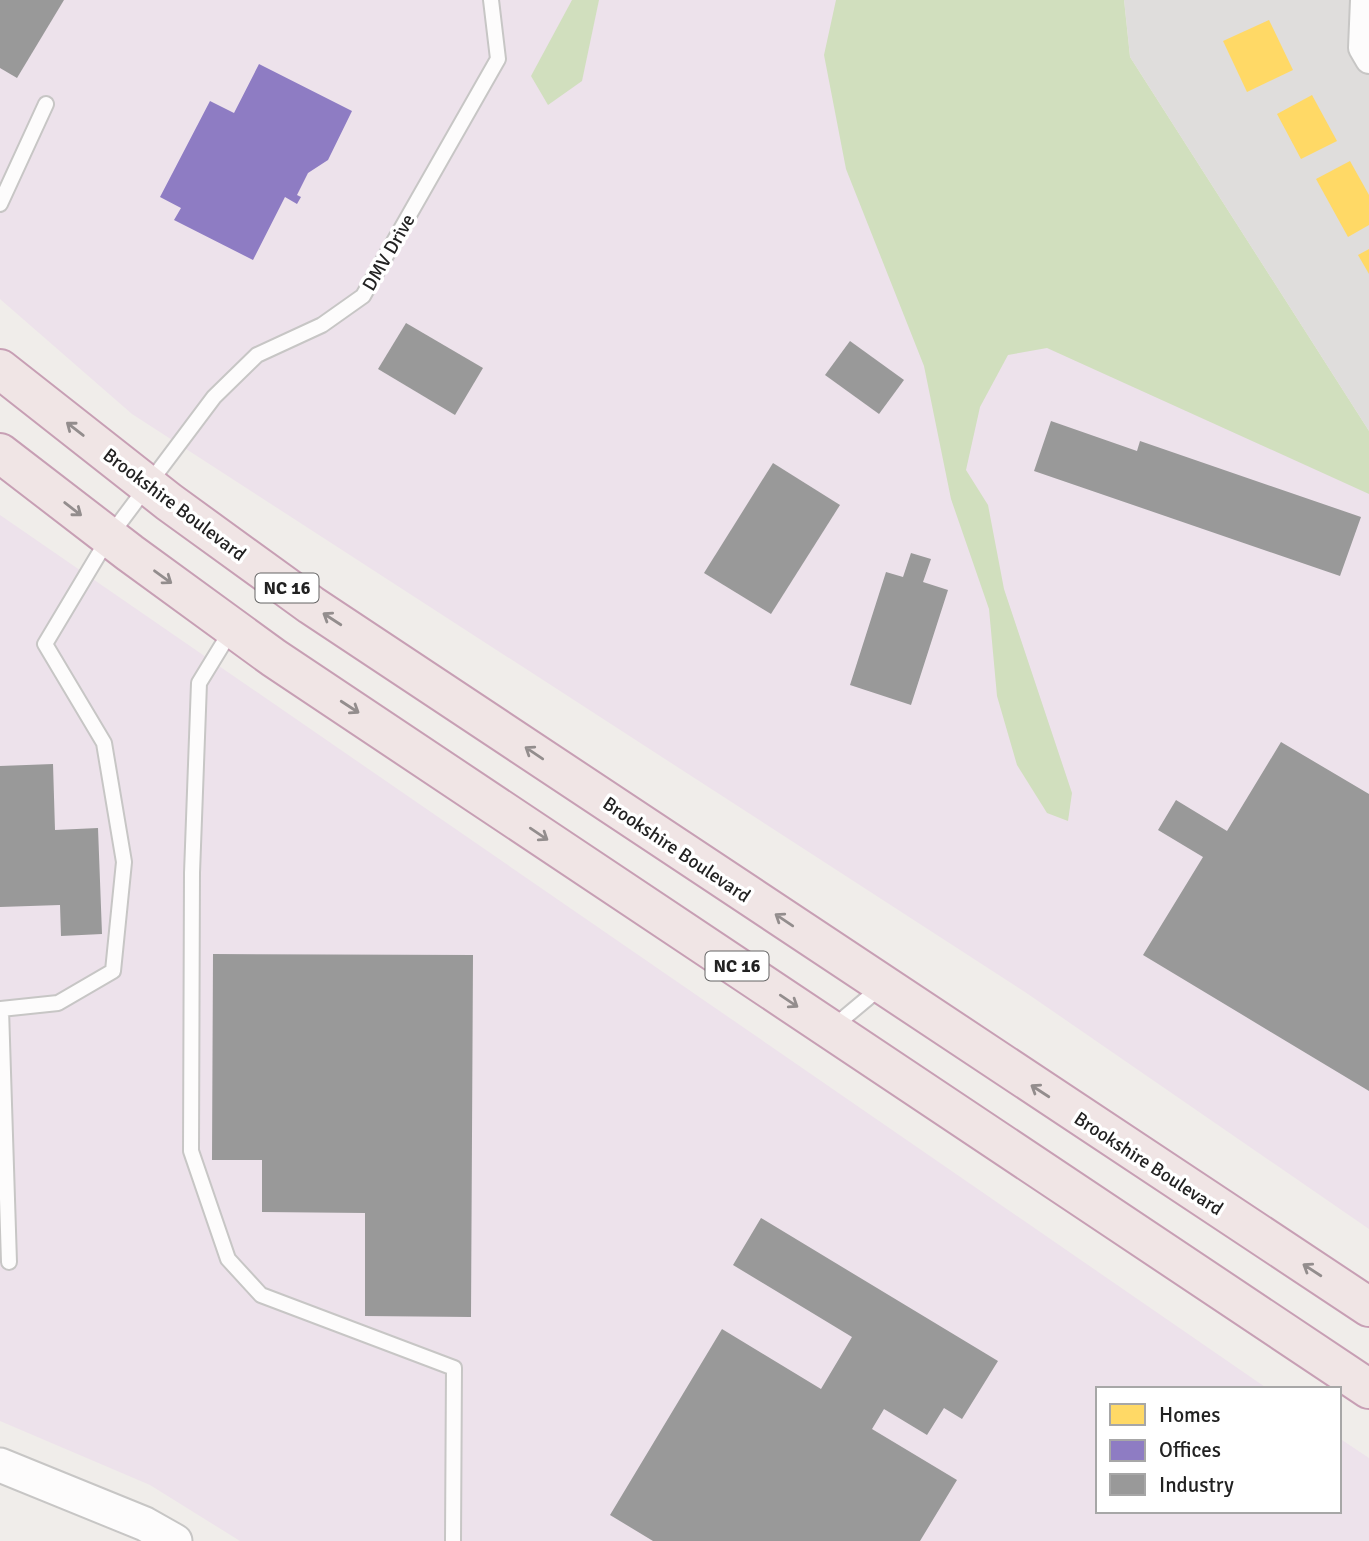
<svg xmlns="http://www.w3.org/2000/svg" width="1369" height="1541" font-family="Signika,sans-serif">
  <style>
    .residential { fill: #dfdddc }
    .industrial { fill: #ede2eb }
    .forest { fill: #d1dfbe }
    .homes { fill: #ffd966 }
    .offices { fill: #8e7cc3 }
    .industry { fill: #999 }
    .lines { fill: none; stroke-linecap: round; stroke-linejoin: round }
    .service-casing { stroke: #c7c6c5; stroke-width: 18 }
    .minor-casing { stroke: #c7c6c5; stroke-width: 30 }
    .tertiary-casing { stroke: #c7c6c5; stroke-width: 37 }
    .trunk-casing { stroke: #c79fb4; stroke-width: 42 }
    .service { stroke: #fdfcfc; stroke-width: 14 }
    .minor { stroke: #fdfcfc; stroke-width: 26 }
    .tertiary { stroke: #fdfcfc; stroke-width: 33 }
    .trunk { stroke: #f0e5e5; stroke-width: 38 }
    .oneway { stroke: #938d8d }
    .labels { text-anchor: middle; stroke-width: 7; stroke-linejoin: round; paint-order: stroke }
    .shield { fill: #fff; stroke: #646464; stroke-width: 2 }
    .shield-label { font-size: 18px; font-weight: bold; fill: #222 }
    .street-label { font-size: 19px; fill: #222; stroke: #fff }
  </style>
  <rect width="100%" height="100%" fill="#f0edea"/>
  <path class="residential" d="M1124 0H1369V431L1130 57Z"/>
  <g class="industrial">
    <path d="M0 0H1124L1130 57 1369 431V1229L1025 992 132 414 0 299Z"/>
    <path d="M0 515 1268 1389H1098V1511H1339V1438L1369 1458V1541H240L150 1485 0 1421Z"/>
  </g>
  <g class="forest">
    <path d="M572 0H599L582 81 548 105 531 76Z"/>
    <path d="M836 0H1124L1130 57 1369 431V494L1047 348 1008 355 980 407 966 470 988 505 1004 589 1072 793 1068 821 1047 813 1017 765 997 696 989 609 951 499 924 366 846 169 824 55Z"/>
  </g>
  <g class="homes">
    <path d="M1269 20 1293 70 1247 92 1223 41Z"/>
    <path d="M1312 95 1337 141 1301 159 1277 114Z"/>
    <path d="M1350 161 1369 195V225L1348 237 1316 179Z"/>
    <path d="M1369 249V274L1358 255Z"/>
  </g>
  <path class="offices" d="M259 64 352 111 328 160 308 173 297 195 301 197 297 204 285 197 253 260 174 220 181 208 160 197 210 101 234 113Z"/>
  <g class="industry">
    <path d="M0 0H64L17 78 0 68Z"/>
    <path d="M406 323 483 368 455 415 378 369Z"/>
    <path d="M850 341 904 380 879 414 825 375Z"/>
    <path d="M1051 421 1137 451 1140 441 1361 517 1340 576 1034 471Z"/>
    <path d="M773 463 840 505 771 614 704 573Z"/>
    <path d="M911 553 931 559 923 582 948 590 911 705 850 685 886 572 903 577Z"/>
    <path d="M1281 742 1369 794V1091L1143 955 1203 857 1158 830 1176 800 1227 831Z"/>
    <path d="M53 764 55 830 98 828 102 934 61 936 60 905 0 907V766Z"/>
    <path d="M213 954 473 955 471 1317 365 1316V1213L262 1212V1160H212Z"/>
    <path d="M761 1218 998 1361 962 1419 944 1408 927 1435 884 1409 872 1429 957 1480 920 1541H653L610 1515 722 1329 821 1389 852 1337 733 1265Z"/>
  </g>
  <g class="lines">
    <defs>
      <g id="service">
        <path d="M0 204 46 104"/>
        <path d="M232 629 199 683 192 873 191 1151 228 1259 261 1295 454 1368 453 1541"/>
        <path d="M832 1028 881 987"/>
        <path d="M9 1262 1 1009 58 1003 113 971 124 862 104 743 45 644 109 537 214 397 257 355 322 325 363 296 498 59 491 0"/>
      </g>
      <path id="minor" d="M1364 0 1362 48 1369 60"/>
      <path id="tertiary" d="M0 1465 145 1524 175 1541"/>
      <g id="trunk">
        <path d="M0 369 169 502 311 605 1369 1307"/>
        <path d="M0 453 130 553 274 658 1369 1389"/>
      </g>
    </defs>
    <use href="#service" class="service-casing"/>
    <use href="#minor" class="minor-casing"/>
    <use href="#tertiary" class="tertiary-casing"/>
    <use href="#trunk" class="trunk-casing"/>
    <use href="#service" class="service"/>
    <use href="#minor" class="minor"/>
    <use href="#tertiary" class="tertiary"/>
    <use href="#trunk" class="trunk"/>
  </g>
  <defs><path id="oneway-shaft" d="M-6 0H5M1.5-3L5.5 0L1.5 3" fill="none" stroke-width="1.6" stroke-linecap="round" stroke-linejoin="round" transform="scale(1.75)"/></defs>
  <g class="oneway">
    <use href="#oneway-shaft" transform="translate(75 429) rotate(-142)"/>
    <use href="#oneway-shaft" transform="translate(73 509) rotate(38)"/>
    <use href="#oneway-shaft" transform="translate(163 577) rotate(36)"/>
    <use href="#oneway-shaft" transform="translate(332 619) rotate(-147)"/>
    <use href="#oneway-shaft" transform="translate(350 707) rotate(33)"/>
    <use href="#oneway-shaft" transform="translate(534 753) rotate(-146)"/>
    <use href="#oneway-shaft" transform="translate(539 834) rotate(34)"/>
    <use href="#oneway-shaft" transform="translate(784 920) rotate(-146)"/>
    <use href="#oneway-shaft" transform="translate(789 1001) rotate(34)"/>
    <use href="#oneway-shaft" transform="translate(1040 1091) rotate(-147)"/>
    <use href="#oneway-shaft" transform="translate(1312 1270) rotate(-147)"/>
  </g>
  <g class="labels">
    <g class="shield">
      <rect x="255.5" y="573.5" width="63" height="29" rx="5"/>
      <rect x="705.5" y="951.5" width="63" height="29" rx="5"/>
    </g>
    <g class="shield-label">
      <text x="287" y="594">NC 16</text>
      <text x="737" y="972">NC 16</text>
    </g>
    <g class="street-label">
      <text transform="translate(388 252) rotate(-60)" y="7">DMV Drive</text>
      <text transform="translate(175 504) rotate(37)" y="7">Brookshire Boulevard</text>
      <text transform="translate(677 849) rotate(34)" y="7">Brookshire Boulevard</text>
      <text transform="translate(1149 1163) rotate(33)" y="7">Brookshire Boulevard</text>
    </g>
  </g>
  <rect x="1096" y="1387" width="245" height="126" fill="#ffffff" stroke="#a7a7a7" stroke-width="2"/>
  <rect x="1110" y="1404" width="35" height="21" fill="#ffd966" stroke="#a7a7a7" stroke-width="2"/>
  <text x="1159" y="1422" font-size="21" fill="#222222">Homes</text>
  <rect x="1110" y="1440" width="35" height="21" fill="#8e7cc3" stroke="#a7a7a7" stroke-width="2"/>
  <text x="1159" y="1457" font-size="21" fill="#222222">Offices</text>
  <rect x="1110" y="1474" width="35" height="21" fill="#999999" stroke="#a7a7a7" stroke-width="2"/>
  <text x="1159" y="1492" font-size="21" fill="#222222">Industry</text>
</svg>
